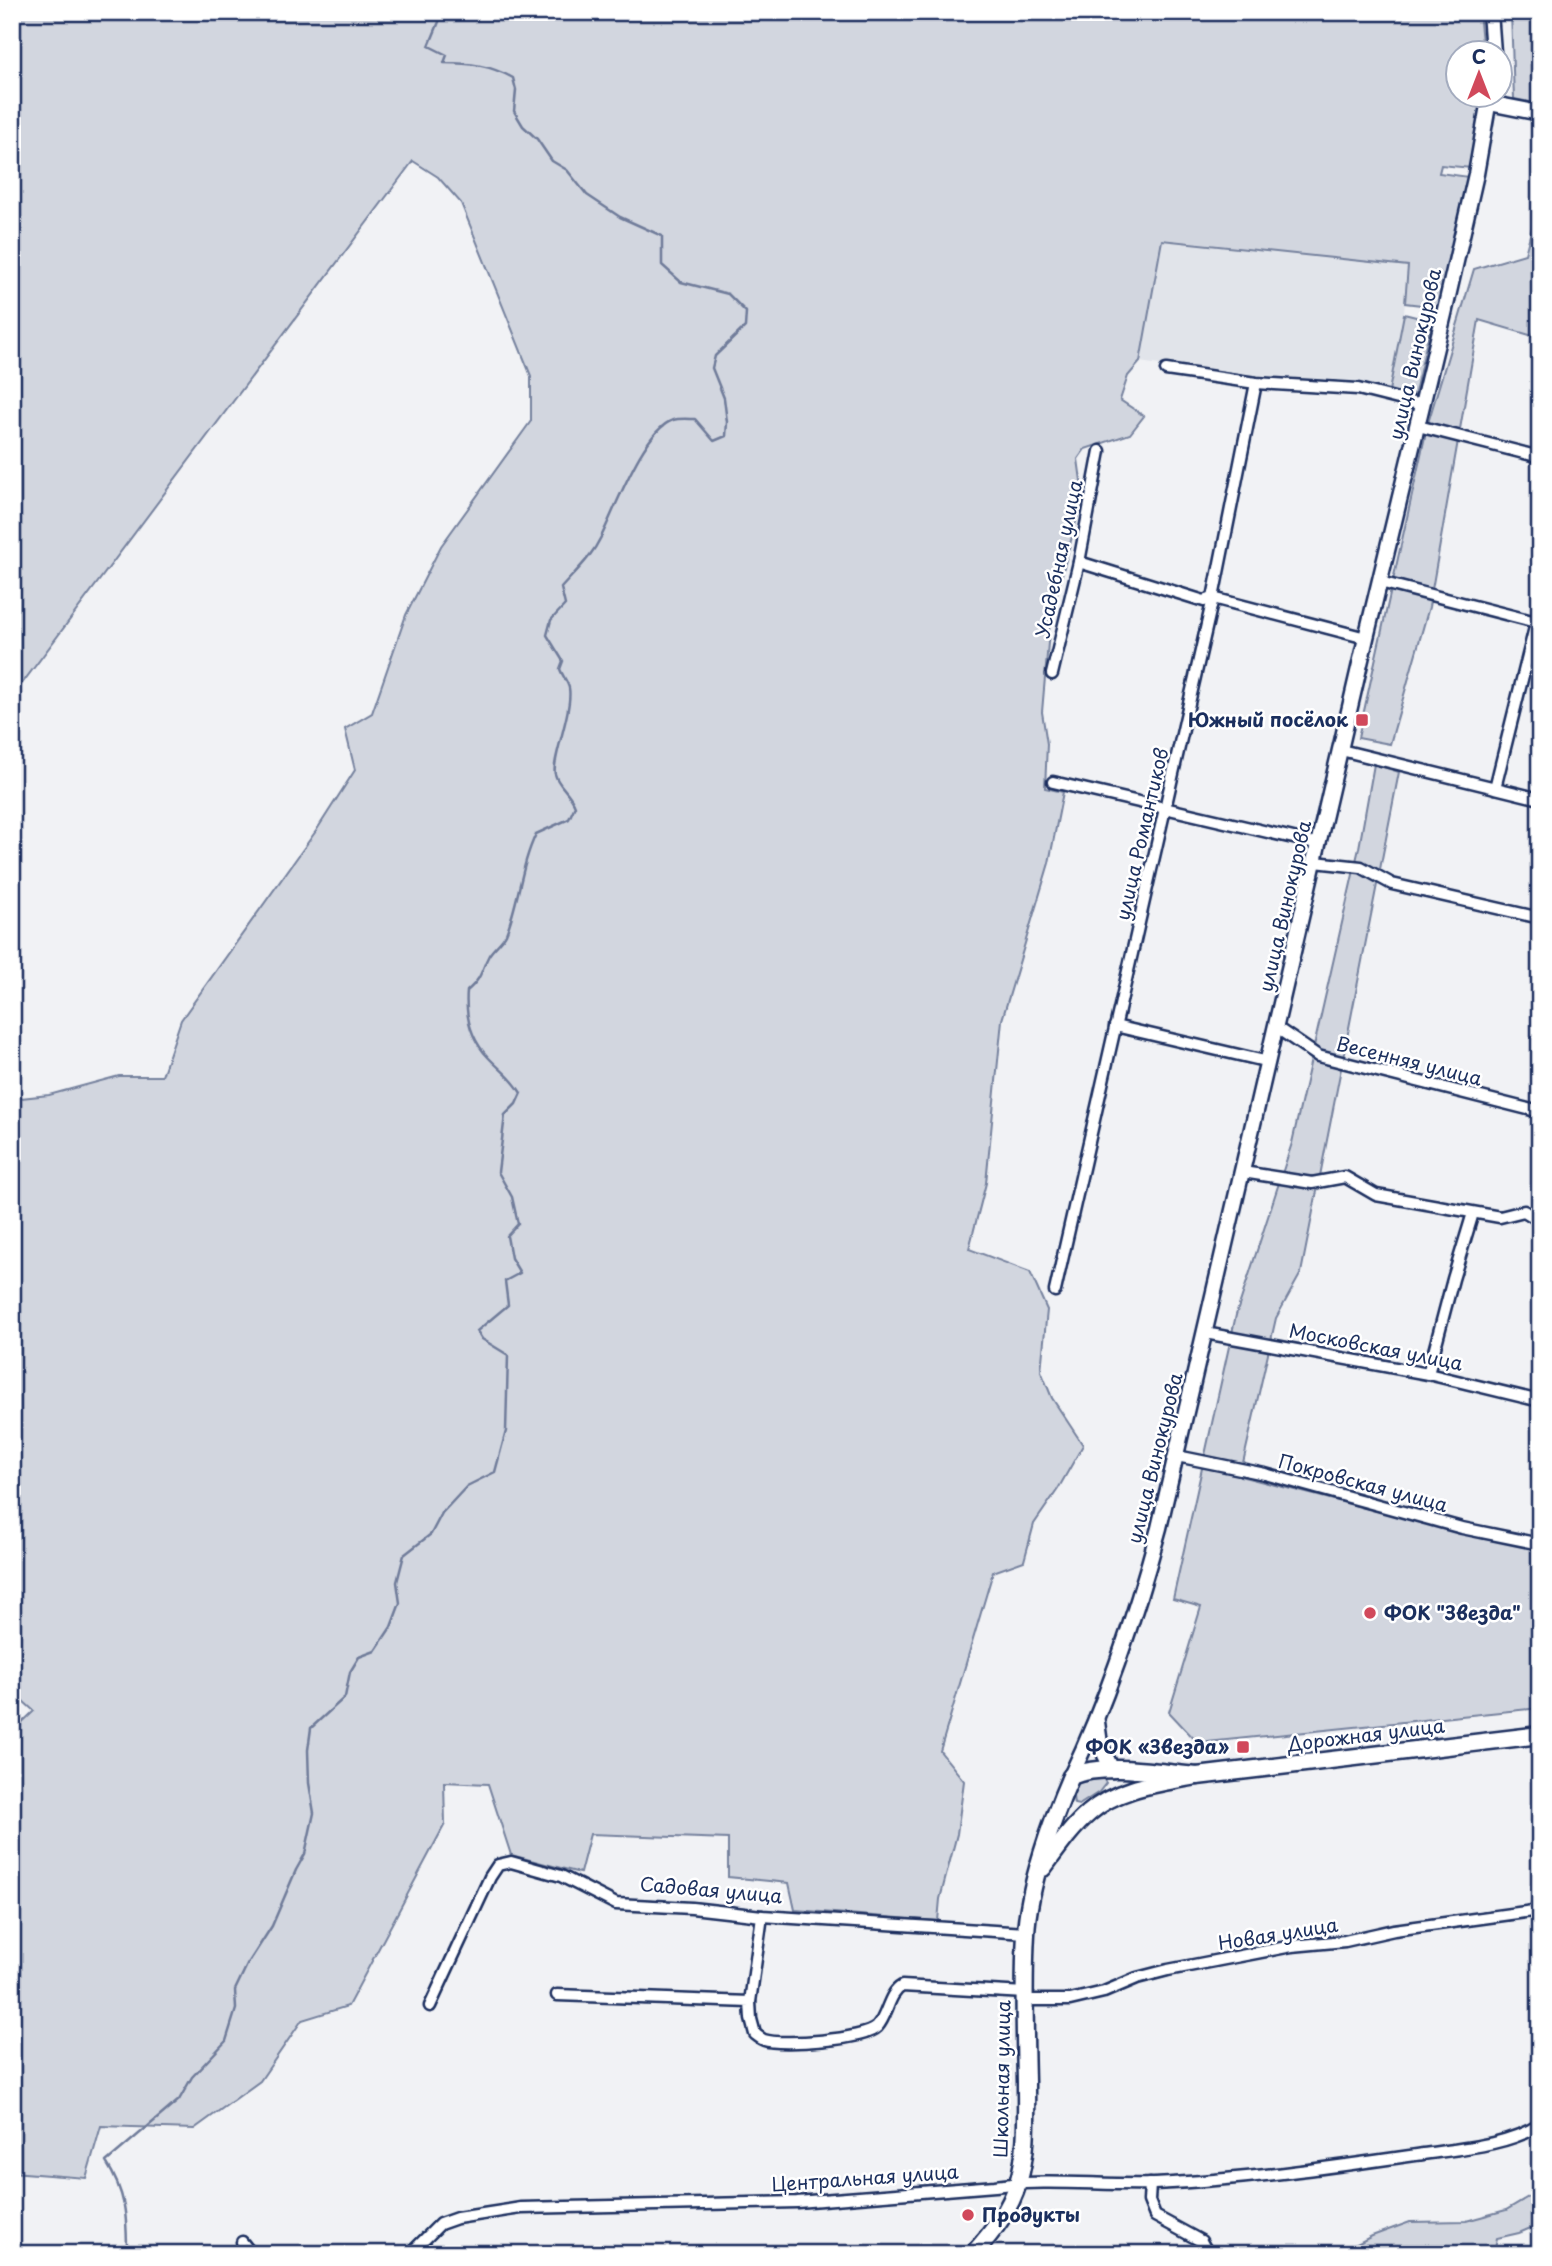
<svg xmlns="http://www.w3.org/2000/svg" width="1552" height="2266" font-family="'Playpen Sans',sans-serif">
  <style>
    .built { fill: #e1e4ea }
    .green { fill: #d2d6df; stroke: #76829e; stroke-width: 2 }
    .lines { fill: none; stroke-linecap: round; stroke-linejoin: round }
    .stream { stroke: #707c9a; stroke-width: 2.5 }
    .street-casing { stroke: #1b2f5e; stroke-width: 15 }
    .secondary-casing { stroke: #1b2f5e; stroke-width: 19 }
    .primary-casing { stroke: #1b2f5e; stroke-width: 21 }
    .street { stroke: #fff; stroke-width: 10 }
    .secondary { stroke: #fff; stroke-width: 14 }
    .primary { stroke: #fff; stroke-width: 16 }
    .poi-dot { fill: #d1495b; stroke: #fff; stroke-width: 2.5 }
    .labels { text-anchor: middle; stroke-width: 5; stroke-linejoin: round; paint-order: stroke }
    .street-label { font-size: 19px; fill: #1b2f5e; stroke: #fff }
    .poi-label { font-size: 19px; font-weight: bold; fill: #1b2f5e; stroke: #fff; text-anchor: end }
  </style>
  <rect width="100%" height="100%" fill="#f1f2f5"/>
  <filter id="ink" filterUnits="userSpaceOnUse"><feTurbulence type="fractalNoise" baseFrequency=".0143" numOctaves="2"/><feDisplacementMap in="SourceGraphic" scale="14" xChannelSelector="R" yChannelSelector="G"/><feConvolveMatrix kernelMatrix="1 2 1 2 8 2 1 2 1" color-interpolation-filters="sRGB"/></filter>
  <g filter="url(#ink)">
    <path class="built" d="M1162 240 1408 266 1404 314 1389 391 1362 387 1270 382 1140 362Z"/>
    <g class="green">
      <path d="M12 12H1479L1483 52H1458V94L1484 95 1471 168 1441 165 1439 173 1469 177 1438 307 1405 303 1408 266 1162 240 1140 362 1128 376 1120 400 1144 416 1130 434 1085 449 1078 459 1083 495 1050 620 1042 712 1047 744 1045 788 1063 792 1049 863 1002 1020 986 1183 969 1249 1030 1272 1047 1310 1041 1371 1052 1398 1083 1445 1058 1489 1034 1524 1024 1561 993 1572 940 1751 964 1781 957 1834 940 1899 938 1921 795 1910 789 1883 728 1877V1839L590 1834 580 1873 511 1855 488 1784 444 1782 445 1824 348 2006 302 2020 260 2081 194 2129 101 2126 86 2178 12 2172V1732L34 1711 12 1691V1099L49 1095 119 1076H162L181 1020 316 831 355 770 345 729 372 713 406 615 441 546 531 421V376L461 203 438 177 413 161 12 697Z"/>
      <path d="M1511 12H1540V104L1514 99Z"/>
      <path d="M1540 197V307L1533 336 1479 320 1429 607 1390 744 1358 738 1428 423 1474 269 1525 254Z"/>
      <path d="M1404 314 1432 321 1414 396 1389 391Z"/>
      <path d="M1374 764 1399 772 1301 1273 1276 1318 1240 1476 1460 1532 1540 1549V1708L1198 1743 1169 1712 1201 1607 1173 1599 1236 1315 1292 1143 1359 848Z"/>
      <path d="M1101 1775 1106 1783 1099 1792 1079 1805 1074 1804C1069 1782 1084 1778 1101 1775Z"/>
      <path d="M1540 2190V2224L1519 2233 1497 2238 1494 2252 1338 2254 1372 2236 1410 2222 1466 2221 1506 2210Z"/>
    </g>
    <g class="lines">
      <path class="stream" d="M127 2254C127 2217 126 2193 106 2162L179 2100 192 2077 226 2041 236 2009 235 1990 247 1965 272 1926 296 1870 305 1854 314 1813 309 1783 308 1750 311 1728 345 1697 350 1672 359 1657 375 1651 391 1627 400 1603 397 1582 404 1555 431 1534 442 1513 467 1486 495 1472 506 1431 508 1355 482 1339 477 1331 508 1305 505 1281 520 1273 511 1258 507 1236 518 1224 512 1197 498 1172 505 1115 516 1104 521 1093C511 1076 501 1071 488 1057 471 1039 465 1015 467 991 483 977 480 972 489 955 494 947 502 942 506 934 519 901 521 865 536 834L569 819 575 806C570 792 558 786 555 774 551 762 573 710 569 688 568 682 562 675 560 669L563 661 547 635 551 620 565 605 561 588C576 571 591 558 601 537 615 510 643 430 673 420 679 418 689 419 695 419L714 441 726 436 727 422 724 398 712 368 715 356 745 327 746 312 728 294 681 282 662 265V236L620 217 587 195 567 170 552 161 537 139 523 126 514 111 516 90 513 78C490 65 469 63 444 63L447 55 429 46 443 12"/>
      <defs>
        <g id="street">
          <path d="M1166 370 1256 383 1358 389 1422 405"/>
          <path d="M1418 426 1540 457"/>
          <path d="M1079 562 1204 601 1213 598 1366 638"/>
          <path d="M1380 582 1540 623"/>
          <path d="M1052 674 1079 562 1100 451"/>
          <path d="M1341 750 1540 799"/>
          <path d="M1053 782 1319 844"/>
          <path d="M1495 788 1540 607"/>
          <path d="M1315 862 1361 867 1392 884 1540 918"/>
          <path d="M1115 1026 1269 1062"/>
          <path d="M1277 1028 1318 1056 1540 1112"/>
          <path d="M1243 1172 1312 1183 1345 1177 1376 1195 1500 1217 1524 1211 1540 1221"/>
          <path d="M1055 1291 1213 598 1256 383"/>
          <path d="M1205 1333 1428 1374 1540 1401"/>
          <path d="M1428 1374 1453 1279 1473 1213"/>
          <path d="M1177 1456 1265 1474 1462 1528 1540 1544"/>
          <path d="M557 1995 750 2002 751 2019 755 2034C758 2036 761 2039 764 2040 781 2046 864 2040 877 2027 888 2015 888 1994 902 1986L1025 1993"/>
          <path d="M1025 2000H1070L1104 1992 1137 1978 1168 1970 1292 1946 1345 1941 1394 1930 1540 1910"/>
          <path d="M750 2002 762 1916"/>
          <path d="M430 2006 490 1877 498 1865 511 1862 561 1876 616 1904 692 1908 762 1916 1026 1933"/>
          <path d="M1150 2184 1149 2201 1155 2216 1201 2241 1208 2254"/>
          <path d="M242 2242 250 2252 255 2254"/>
          <path d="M410 2254 440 2224 457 2218 521 2208 797 2202 995 2186C1047 2178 1101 2186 1154 2184 1244 2180 1333 2167 1423 2154 1458 2149 1511 2145 1540 2124"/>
        </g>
        <g id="secondary">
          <path d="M1490 12 1493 52"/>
          <path d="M1489 103 1540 113"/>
          <path d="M1097 1722 1100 1744 1112 1770"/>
          <path d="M1071 1776C1109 1696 1136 1613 1159 1528L1366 638 1444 314 1476 174 1490 94"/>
        </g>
        <g id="primary">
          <path d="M1043 1868C1057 1849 1071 1828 1089 1813 1118 1787 1161 1783 1197 1776L1540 1735"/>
          <path d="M973 2254C992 2233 1010 2210 1018 2183 1028 2151 1026 2115 1026 2082 1025 2033 1023 1983 1026 1934 1028 1887 1052 1820 1071 1776 1106 1762 1159 1773 1197 1776"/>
        </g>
      </defs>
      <use href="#street" class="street-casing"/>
      <use href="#secondary" class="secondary-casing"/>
      <use href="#primary" class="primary-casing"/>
      <use href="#street" class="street"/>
      <use href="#secondary" class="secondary"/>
      <use href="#primary" class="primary"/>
    </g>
  </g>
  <g class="poi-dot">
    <rect x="1355" y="713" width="14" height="14" rx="3.5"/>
    <circle cx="1370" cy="1613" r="7"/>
    <rect x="1236" y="1740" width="14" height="14" rx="3.5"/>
    <circle cx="968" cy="2215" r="7"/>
  </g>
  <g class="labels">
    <g class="street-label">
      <text transform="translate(1415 354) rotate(-77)" y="7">улица Винокурова</text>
      <text transform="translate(1059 559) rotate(-78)" y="7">Усадебная улица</text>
      <text transform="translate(1142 834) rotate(-77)" y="7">улица Романтиков</text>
      <text transform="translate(1285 906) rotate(-77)" y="7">улица Винокурова</text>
      <text transform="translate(1409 1061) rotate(14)" y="7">Весенняя улица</text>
      <text transform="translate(1376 1347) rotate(11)" y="7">Московская улица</text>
      <text transform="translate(1155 1458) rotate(-76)" y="7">улица Винокурова</text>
      <text transform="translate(1363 1483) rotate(15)" y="7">Покровская улица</text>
      <text transform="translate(1366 1735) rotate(-7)" y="7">Дорожная улица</text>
      <text transform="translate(711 1890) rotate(5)" y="7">Садовая улица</text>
      <text transform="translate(1278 1934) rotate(-9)" y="7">Новая улица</text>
      <text transform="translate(1002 2079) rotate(-89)" y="7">Школьная улица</text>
      <text transform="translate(865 2178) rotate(-4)" y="7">Центральная улица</text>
    </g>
    <g class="poi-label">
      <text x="1348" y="727">Южный посёлок</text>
      <text x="1384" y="1620" text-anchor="start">ФОК "Звезда"</text>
      <text x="1229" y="1754">ФОК «Звезда»</text>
      <text x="982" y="2222" text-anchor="start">Продукты</text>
    </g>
  </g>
  <rect width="1552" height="2266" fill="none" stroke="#fff" stroke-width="42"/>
  <rect x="21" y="21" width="1510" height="2224" fill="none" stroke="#1b2f5e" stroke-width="2.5" filter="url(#ink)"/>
  <g transform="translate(1479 74)"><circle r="33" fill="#ffffff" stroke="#a4acbf" stroke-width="2"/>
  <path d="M0-5L12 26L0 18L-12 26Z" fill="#d1495b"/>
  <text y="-10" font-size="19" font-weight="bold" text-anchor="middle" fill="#1b2f5e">С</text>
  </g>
</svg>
